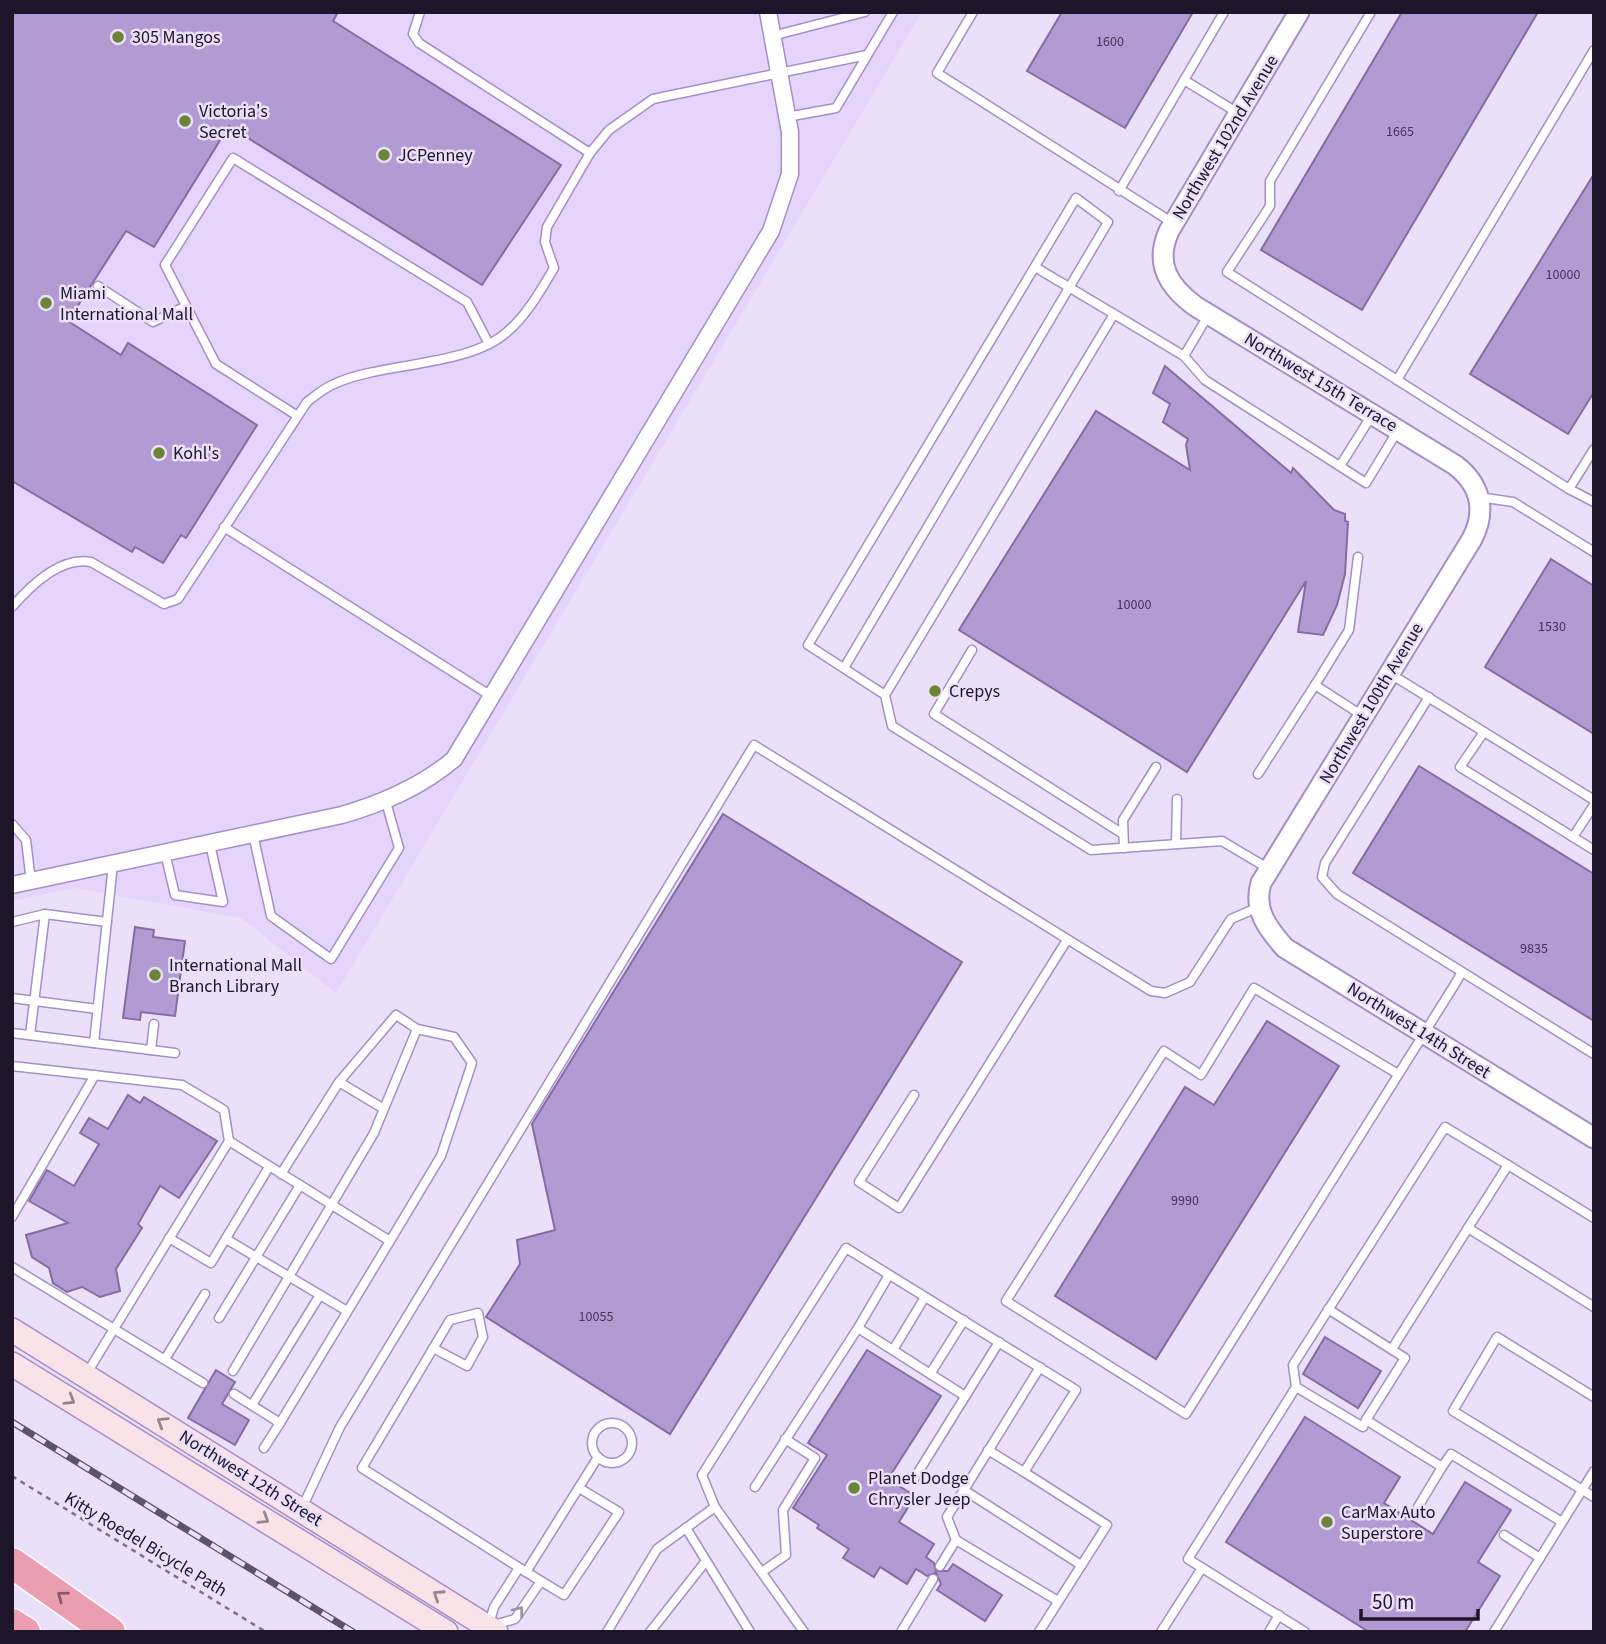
<svg xmlns="http://www.w3.org/2000/svg" width="1606" height="1644" font-family="'Source Sans 3',sans-serif">
  <style>
    .built { fill: #e5d5fd }
    .building { fill: #b29ad3; stroke: #846da3; stroke-width: 2 }
    .lines { fill: none; stroke-linecap: round; stroke-linejoin: round }
    .service-casing { stroke: #a68ec7; stroke-width: 11 }
    .minor-casing { stroke: #a68ec7; stroke-width: 19 }
    .tertiary-casing { stroke: #a68ec7; stroke-width: 23 }
    .secondary-casing { stroke: #a68ec7; stroke-width: 26 }
    .motorway-casing { stroke: #fff; stroke-width: 33 }
    .path { stroke: #7b7188; stroke-width: 2.5; stroke-dasharray: 5 5; stroke-linecap: butt }
    .service { stroke: #fff; stroke-width: 8 }
    .minor { stroke: #fff; stroke-width: 16 }
    .tertiary { stroke: #fff; stroke-width: 19 }
    .secondary { stroke: #f9e2e8; stroke-width: 23 }
    .motorway { stroke: #ec9eb1; stroke-width: 30 }
    .rail-casing { stroke: #5d536a; stroke-width: 7 }
    .rail { stroke: #eae0f9; stroke-width: 4.5; stroke-dasharray: 13; stroke-linecap: butt }
    .oneway { stroke: #978692 }
    .oneway2 { stroke: #865a6e }
    .oneway3 { stroke: #9a969f }
    .poi-dot { fill: #6d8436; stroke: #eae0f9; stroke-width: 2.5 }
    .labels { text-anchor: middle; stroke-width: 5; stroke-linejoin: round; paint-order: stroke }
    .number-label { font-size: 14px; fill: #443654 }
    .poi-label { font-size: 18px; fill: #1f152a; stroke: #eae0f9; text-anchor: start }
    .street-label { font-size: 18px; fill: #1f152a; stroke: #eae0f9 }
  </style>
  <rect width="100%" height="100%" fill="#eae0f9"/>
  <path class="built" d="M12 12H922L336 993 241 918 75 888 12 901Z"/>
  <g class="building">
    <path d="M12 12H338L333 21 561 165 482 285 229 126 154 247 126 231 68 321 121 355 128 343 257 425 186 538 181 535 163 563 135 547 132 552 12 481Z"/>
    <path d="M1062 12H1193L1125 128 1027 71Z"/>
    <path d="M1402 12H1538L1362 310 1261 250Z"/>
    <path d="M1594 174V392L1568 434 1470 374Z"/>
    <path d="M1165 366 1291 473 1293 468 1334 510 1345 514V521L1348 522 1345 574 1337 605 1323 635 1298 632 1306 581 1187 772 959 630 1096 411 1190 470 1186 445 1188 439 1163 422 1170 404 1153 393Z"/>
    <path d="M1551 559 1594 586V734L1485 667Z"/>
    <path d="M1419 766 1594 874V1021L1353 873Z"/>
    <path d="M723 814 962 962 670 1434 486 1317 520 1264 517 1240 555 1230 532 1124Z"/>
    <path d="M135 927 154 930 153 937 185 941 175 1016 141 1012 140 1020 123 1018Z"/>
    <path d="M1267 1021 1339 1066 1156 1359 1055 1296 1185 1087 1214 1105Z"/>
    <path d="M128 1095 140 1103 144 1097 217 1141 179 1198 160 1186 138 1224 142 1228 116 1269 120 1291 100 1297 82 1287 67 1292 53 1283 49 1268 32 1257 26 1235 68 1223 29 1201 47 1170 74 1186 99 1144 80 1133 89 1118 108 1129Z"/>
    <path d="M1325 1337 1381 1371 1358 1408 1303 1374Z"/>
    <path d="M867 1350 941 1396 888 1479 915 1496 899 1522 934 1544 926 1557 934 1563 936 1571H948L953 1564 1002 1595 985 1621 937 1590 941 1584 936 1573 927 1576 916 1569 907 1584 880 1567 874 1577 843 1558 849 1549 817 1528 819 1525 793 1508 827 1455 808 1443Z"/>
    <path d="M216 1370 235 1382 222 1404 249 1420 235 1445 188 1418Z"/>
    <path d="M1305 1417 1400 1477 1384 1503 1433 1534 1465 1482 1511 1510 1478 1562 1500 1576 1465 1632H1369L1226 1542Z"/>
  </g>
  <g class="lines">
    <defs>
      <g id="service">
        <path d="M420 12 413 34 419 43 590 153"/>
        <path d="M973 12 937 73 1173 223"/>
        <path d="M1371 12 1270 181V206L1227 272 1569 489 1594 449"/>
        <path d="M772 36 865 12"/>
        <path d="M1184 80 1238 113"/>
        <path d="M787 117 836 108 893 12"/>
        <path d="M1119 191 1224 12"/>
        <path d="M1035 267 1114 314"/>
        <path d="M98 286 153 322 186 306"/>
        <path d="M1184 356 1205 380 1366 483 1398 430"/>
        <path d="M1397 380 1594 50"/>
        <path d="M296 415 216 364 165 265 233 158 467 302 489 344"/>
        <path d="M1340 466 1372 415"/>
        <path d="M1569 489 1594 502"/>
        <path d="M1479 497 1513 502 1594 552"/>
        <path d="M224 527 491 696"/>
        <path d="M1358 557 1349 630 1315 685 1363 716"/>
        <path d="M12 607C31 585 61 556 91 562L164 604 178 599 307 402C315 396 324 388 334 384 381 362 468 367 507 332 527 315 541 290 554 268L545 242 547 227 590 153 609 130 653 99 867 55"/>
        <path d="M972 650 934 714 1123 834"/>
        <path d="M844 668 1108 222 1076 198 808 645 885 695 892 726 1091 850 1222 841 1269 869"/>
        <path d="M1389 673 1594 800"/>
        <path d="M885 695 1114 314 1184 356 1209 314"/>
        <path d="M1429 697 1325 863 1322 877 1337 894 1594 1054"/>
        <path d="M1484 732 1460 767 1594 850"/>
        <path d="M1258 774 1315 685"/>
        <path d="M12 824 26 840 31 882"/>
        <path d="M253 834 271 916 331 959 399 848 386 802"/>
        <path d="M1573 837 1594 805"/>
        <path d="M1176 844 1177 799"/>
        <path d="M1124 848 1123 820 1156 767"/>
        <path d="M165 853 175 895 223 902 210 844"/>
        <path d="M12 922 45 914 107 922"/>
        <path d="M12 998 97 1009"/>
        <path d="M12 1033 175 1053"/>
        <path d="M30 1035 45 914"/>
        <path d="M94 1043 113 864"/>
        <path d="M151 1050 154 1024"/>
        <path d="M12 1066 182 1085 224 1110 229 1141 87 1373"/>
        <path d="M1398 1074 1254 988 1201 1075 1164 1051 1006 1301 1186 1414 1455 984 1462 972"/>
        <path d="M914 1095 859 1182 899 1208 1067 940"/>
        <path d="M229 1141 390 1241 280 1423 234 1394"/>
        <path d="M281 1174 339 1082"/>
        <path d="M12 1217 95 1075"/>
        <path d="M1594 1218 1508 1165 1468 1228 1594 1307"/>
        <path d="M169 1238 211 1263 269 1167"/>
        <path d="M226 1239 347 1311"/>
        <path d="M390 1241 441 1156 472 1063 454 1037 417 1029"/>
        <path d="M12 1267 203 1383"/>
        <path d="M889 1275 858 1328 965 1396"/>
        <path d="M1328 1309 1405 1358 1366 1420 1442 1467 1451 1454 1562 1522"/>
        <path d="M219 1318 300 1185"/>
        <path d="M433 1348 467 1366 483 1337 478 1313 450 1320 362 1468 526 1572 598 1457"/>
        <path d="M1392 1349 1468 1228"/>
        <path d="M893 1350 925 1297"/>
        <path d="M165 1359 205 1294"/>
        <path d="M233 1371 374 1133 417 1029 396 1015 339 1082 384 1109"/>
        <path d="M930 1374 964 1320"/>
        <path d="M1296 1387 1363 1427 1366 1420"/>
        <path d="M1594 1397 1497 1337 1453 1411 1594 1497"/>
        <path d="M252 1405 320 1295"/>
        <circle cx="612" cy="1443" r="20"/>
        <path d="M264 1448 280 1423"/>
        <path d="M988 1450 1024 1472"/>
        <path d="M914 1479 999 1342"/>
        <path d="M755 1487 858 1328"/>
        <path d="M964 1490 1040 1367"/>
        <path d="M715 1507 804 1632"/>
        <path d="M1418 1507 1442 1467"/>
        <path d="M302 1508 340 1427 754 745 1151 991 1165 993 1190 982 1231 919 1259 907"/>
        <path d="M686 1528 750 1632"/>
        <path d="M1504 1535 1540 1558"/>
        <path d="M956 1540 947 1517 964 1490 1081 1565"/>
        <path d="M940 1566 956 1540 1058 1601"/>
        <path d="M526 1572 564 1595 619 1512 579 1488"/>
        <path d="M762 1572 786 1555 783 1510 815 1458 785 1439"/>
        <path d="M489 1624 494 1607 519 1568"/>
        <path d="M494 1625 515 1619 541 1581"/>
        <path d="M607 1632 657 1549 715 1507 702 1475 846 1248 1076 1390 1024 1472 1107 1525 1039 1632"/>
        <path d="M650 1632 706 1561"/>
        <path d="M901 1632 933 1579"/>
        <path d="M1161 1632 1202 1568"/>
        <path d="M1269 1632 1279 1615"/>
        <path d="M1305 1632 1188 1559 1296 1387 1293 1365 1445 1127 1508 1165"/>
        <path d="M1494 1632 1594 1471"/>
      </g>
      <path id="minor" d="M12 885 342 815C383 803 421 787 454 759L771 231 790 174V132L768 12"/>
      <path id="tertiary" d="M1299 12 1169 231C1154 264 1169 287 1195 306L1455 465C1480 484 1487 510 1472 539L1261 883C1253 910 1268 929 1285 948L1594 1138"/>
      <g id="secondary">
        <path d="M12 1330 496 1632"/>
        <path d="M12 1364 446 1632"/>
      </g>
      <g id="motorway">
        <path d="M12 1563 110 1632"/>
        <path d="M12 1624 25 1632"/>
      </g>
    </defs>
    <use href="#service" class="service-casing"/>
    <use href="#minor" class="minor-casing"/>
    <use href="#tertiary" class="tertiary-casing"/>
    <use href="#secondary" class="secondary-casing"/>
    <use href="#motorway" class="motorway-casing"/>
    <path class="path" d="M12 1476 266 1632"/>
    <use href="#service" class="service"/>
    <use href="#minor" class="minor"/>
    <use href="#tertiary" class="tertiary"/>
    <use href="#secondary" class="secondary"/>
    <use href="#motorway" class="motorway"/>
    <defs>
      <path id="rail" d="M12 1422 353 1632"/>
    </defs>
    <use href="#rail" class="rail-casing"/>
    <use href="#rail" class="rail"/>
  </g>
  <defs><path id="oneway-chevron" d="M-2-3.5L2.5 0L-2 3.5" fill="none" stroke-width="1.6" stroke-linecap="round" stroke-linejoin="round" transform="scale(1.75)"/></defs>
  <g class="oneway">
    <use href="#oneway-chevron" transform="translate(70 1400) rotate(31)"/>
    <use href="#oneway-chevron" transform="translate(162 1422) rotate(-148)"/>
    <use href="#oneway-chevron" transform="translate(264 1519) rotate(32)"/>
    <use href="#oneway-chevron" transform="translate(438 1595) rotate(-147)"/>
  </g>
  <use class="oneway2" href="#oneway-chevron" transform="translate(62 1596) rotate(-144)"/>
  <use class="oneway3" href="#oneway-chevron" transform="translate(519 1611) rotate(-52)"/>
  <g class="poi-dot">
    <circle cx="118" cy="37" r="7"/>
    <circle cx="185" cy="121" r="7"/>
    <circle cx="384" cy="155" r="7"/>
    <circle cx="46" cy="303" r="7"/>
    <circle cx="159" cy="453" r="7"/>
    <circle cx="935" cy="691" r="7"/>
    <circle cx="155" cy="975" r="7"/>
    <circle cx="854" cy="1488" r="7"/>
    <circle cx="1327" cy="1522" r="7"/>
  </g>
  <g class="labels">
    <g class="number-label">
      <text x="1110" y="46">1600</text>
      <text x="1400" y="136">1665</text>
      <text x="1563" y="279">10000</text>
      <text x="1134" y="609">10000</text>
      <text x="1552" y="631">1530</text>
      <text x="1534" y="953">9835</text>
      <text x="1185" y="1205">9990</text>
      <text x="596" y="1321">10055</text>
    </g>
    <g class="poi-label">
      <text x="132" y="43">305 Mangos</text>
      <text x="199" y="117">Victoria's<tspan x="199" dy="21">Secret</tspan></text>
      <text x="398" y="161">JCPenney</text>
      <text x="60" y="299">Miami<tspan x="60" dy="21">International Mall</tspan></text>
      <text x="173" y="459">Kohl's</text>
      <text x="949" y="697">Crepys</text>
      <text x="169" y="971">International Mall<tspan x="169" dy="21">Branch Library</tspan></text>
      <text x="868" y="1484">Planet Dodge<tspan x="868" dy="21">Chrysler Jeep</tspan></text>
      <text x="1341" y="1518">CarMax Auto<tspan x="1341" dy="21">Superstore</tspan></text>
    </g>
    <g class="street-label">
      <text transform="translate(1225 137) rotate(-59)" y="6">Northwest 102nd Avenue</text>
      <text transform="translate(1321 382) rotate(31)" y="6">Northwest 15th Terrace</text>
      <text transform="translate(1371 703) rotate(-59)" y="6">Northwest 100th Avenue</text>
      <text transform="translate(1419 1030) rotate(32)" y="6">Northwest 14th Street</text>
      <text transform="translate(251 1478) rotate(32)" y="6">Northwest 12th Street</text>
      <text transform="translate(146 1544) rotate(31)" y="6">Kitty Roedel Bicycle Path</text>
    </g>
  </g>
  <rect width="1606" height="1644" fill="none" stroke="#1f152a" stroke-width="28"/>
  <path d="M1361 1609v10h117v-10" fill="none" stroke="#1f152a" stroke-width="3.5"/>
  <text x="1372" y="1609" font-size="21" fill="#1f152a" stroke="#eae0f9" stroke-width="5" paint-order="stroke">50 m</text>
</svg>
